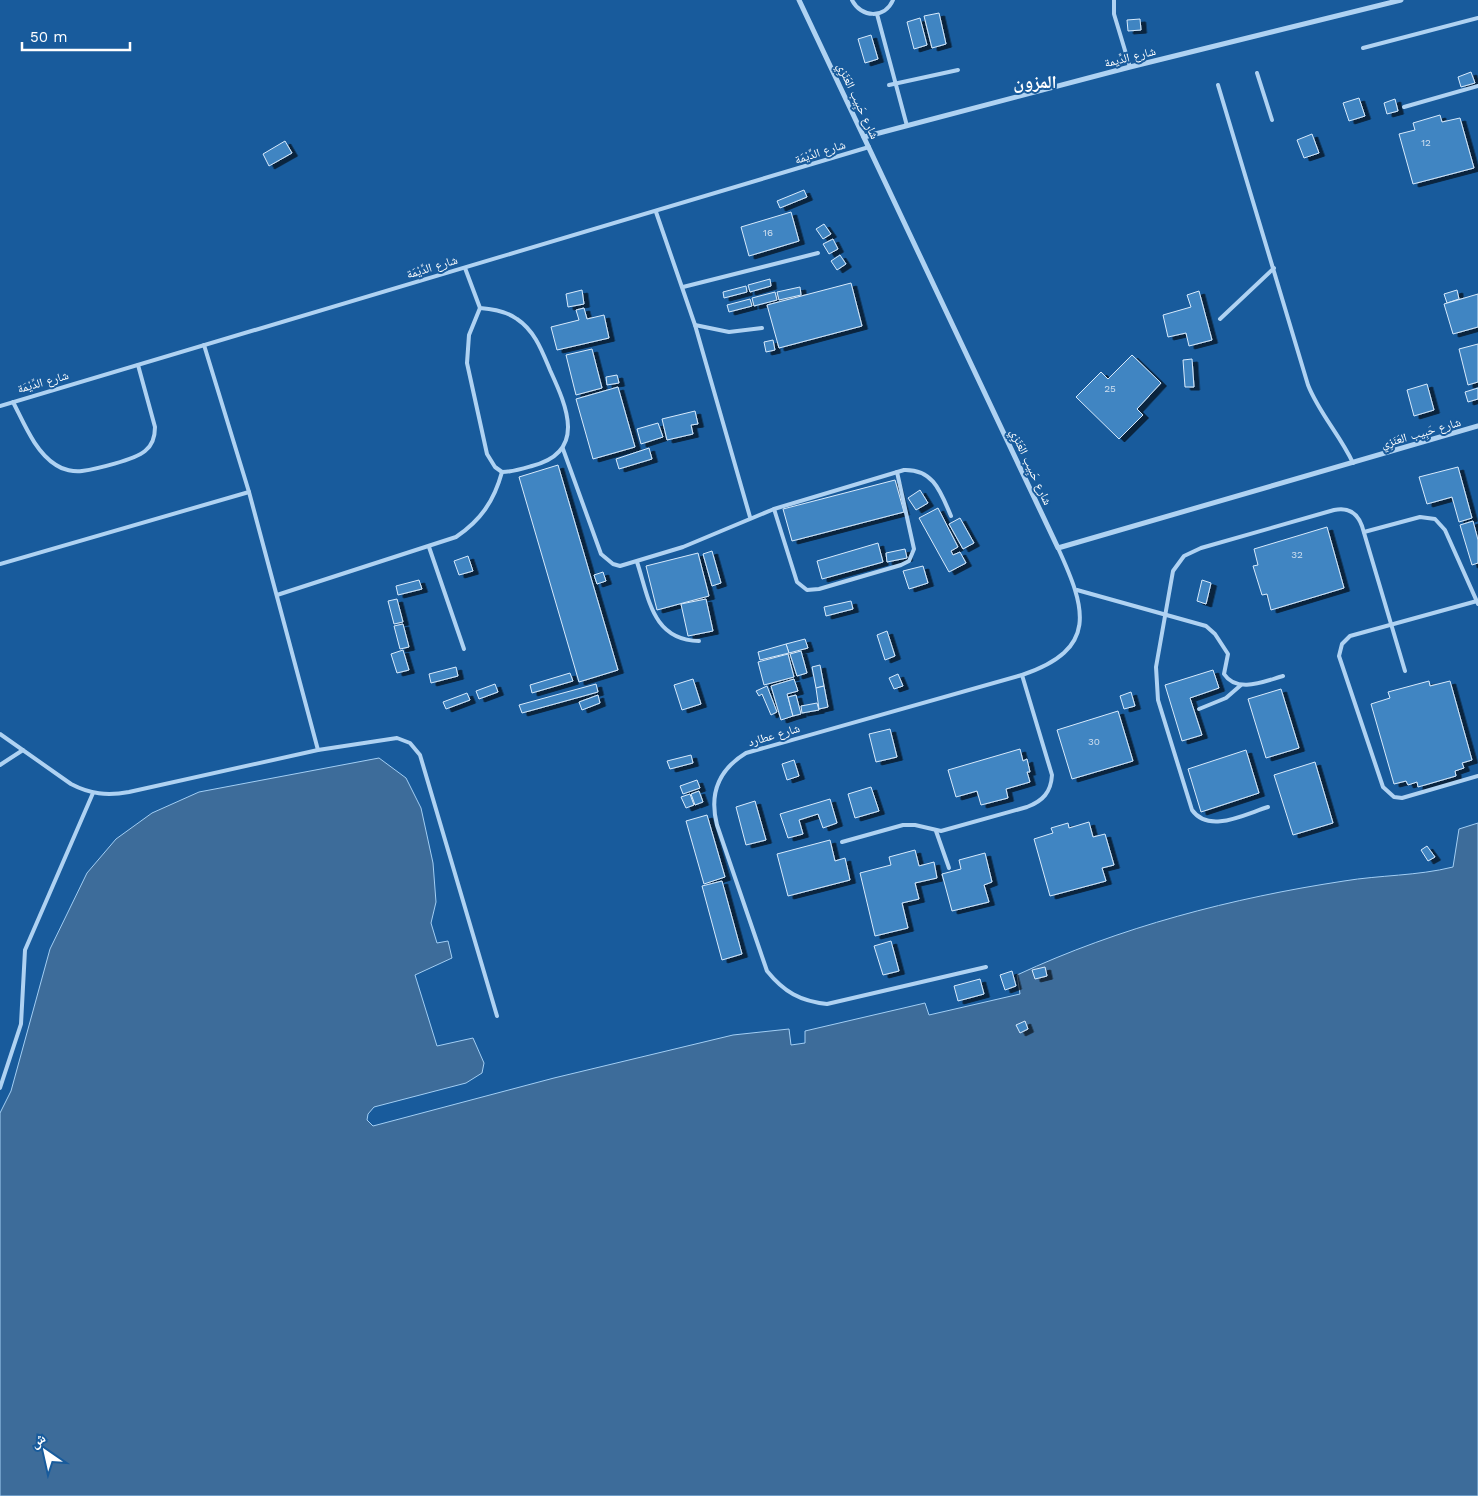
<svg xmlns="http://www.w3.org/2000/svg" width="1478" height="1496" font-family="'Work Sans','Noto Naskh Arabic',sans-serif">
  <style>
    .water { fill: #3d6c9a; stroke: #a2cef4 }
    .building { fill: #4185c2; stroke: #d7eafc; filter: url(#shadow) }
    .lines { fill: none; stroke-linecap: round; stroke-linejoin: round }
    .service { stroke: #afd2f2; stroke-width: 4 }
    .minor { stroke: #afd2f2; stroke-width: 5 }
    .labels { text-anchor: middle; stroke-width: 4; stroke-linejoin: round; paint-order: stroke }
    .number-label { font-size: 10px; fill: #d0e0f0 }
    .street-label { font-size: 12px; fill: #fff; stroke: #185b9c }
    .district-label { font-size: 18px; font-weight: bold; fill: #fff; stroke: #185b9c }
  </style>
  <defs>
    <filter id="shadow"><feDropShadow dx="5.5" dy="3" stdDeviation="0" flood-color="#0009"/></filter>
  </defs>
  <rect width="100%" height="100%" fill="#185b9c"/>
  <path class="water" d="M379 758 406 778 421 808 433 863 436 902 431 923 437 943 448 941 452 958 415 975 437 1046 473 1038 484 1063 482 1073 466 1083 374 1107 368 1114 367 1120 373 1126 554 1078 733 1035 789 1029 791 1045 805 1043V1031L925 1003 929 1015 1020 994 1017 975C1120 927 1232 898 1344 881 1380 875 1417 876 1453 867L1459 829 1478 823V1496H0V1113L11 1091 50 949 87 873 116 839 152 813 199 792Z"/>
  <g class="building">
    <path d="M939 13 946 44 932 48 924 16Z"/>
    <path d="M920 18 927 45 914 49 907 22Z"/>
    <path d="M1140 19 1141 30 1128 31 1127 20Z"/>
    <path d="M871 35 878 59 865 63 858 39Z"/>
    <path d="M1471 72 1475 83 1461 87 1458 77Z"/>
    <path d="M1359 98 1365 116 1349 121 1343 103Z"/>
    <path d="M1395 99 1398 111 1387 114 1384 103Z"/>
    <path d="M1440 115 1442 122 1460 118 1474 168 1413 184 1399 134 1415 130 1413 123Z"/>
    <path d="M1312 134 1319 153 1304 158 1297 140Z"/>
    <path d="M285 141 292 153 269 166 263 154Z"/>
    <path d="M804 190 807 197 780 208 777 201Z"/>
    <path d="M791 212 799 241 749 256 741 227Z"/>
    <path d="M824 224 831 234 823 239 816 229Z"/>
    <path d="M833 239 838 249 829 254 823 244Z"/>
    <path d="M840 255 846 264 837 270 831 261Z"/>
    <path d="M770 279 771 286 750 292 748 285Z"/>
    <path d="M851 283 862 326 779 348 767 305Z"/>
    <path d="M746 286 747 292 724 298 723 292Z"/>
    <path d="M800 287 801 295 779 300 777 292Z"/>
    <path d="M582 290 584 304 568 307 566 294Z"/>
    <path d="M1457 290 1459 299 1447 303 1444 294Z"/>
    <path d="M1199 291 1212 340 1189 346 1186 333 1168 337 1163 315 1191 307 1187 295Z"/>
    <path d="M775 292 777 300 754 306 752 298Z"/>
    <path d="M1478 294V327L1453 334 1444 304Z"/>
    <path d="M750 299 752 306 729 312 727 305Z"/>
    <path d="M584 308 587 319 604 315 609 338 557 350 551 327 579 320 576 310Z"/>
    <path d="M773 340 775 350 766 352 764 342Z"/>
    <path d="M1478 344V382L1468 385 1459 349Z"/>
    <path d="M592 349 602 388 576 395 566 355Z"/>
    <path d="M1132 355 1161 383 1137 409 1143 415 1119 439 1076 397 1101 372 1108 379Z"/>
    <path d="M1192 359 1194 387H1185L1183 360Z"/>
    <path d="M617 375 619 383 607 385 606 377Z"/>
    <path d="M1427 384 1434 410 1414 416 1407 390Z"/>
    <path d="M618 387 635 447 593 459 576 399Z"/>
    <path d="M1478 388V399L1468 402 1465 392Z"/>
    <path d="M695 411 698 424 691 425 693 434 667 440 662 419Z"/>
    <path d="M658 423 663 437 641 444 637 429Z"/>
    <path d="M649 448 652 459 619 469 616 459Z"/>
    <path d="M558 465 618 670 579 682 519 477Z"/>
    <path d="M1458 467 1472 518 1459 522 1452 497 1427 504 1419 477Z"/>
    <path d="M895 480 904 512 792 541 783 509Z"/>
    <path d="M920 490 928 503 916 510 908 498Z"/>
    <path d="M938 508 958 547 951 551 953 555 960 552 966 563 949 572 919 518Z"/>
    <path d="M960 518 974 543 963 549 949 524Z"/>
    <path d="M1473 521 1478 540V563L1472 565 1460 525Z"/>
    <path d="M1327 527 1344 588 1271 610 1267 594 1262 595 1253 566 1258 565 1254 549Z"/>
    <path d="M878 543 883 562 822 579 817 561Z"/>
    <path d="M905 549 907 558 887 562 886 553Z"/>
    <path d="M712 551 721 583 712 586 703 554Z"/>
    <path d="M698 553 709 596 657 610 646 566Z"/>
    <path d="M468 556 473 571 459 575 454 561Z"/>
    <path d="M923 566 928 583 909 589 903 571Z"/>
    <path d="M603 572 606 581 597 584 594 575Z"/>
    <path d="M419 580 422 589 398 595 396 586Z"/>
    <path d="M1202 580 1211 583 1206 604 1197 601Z"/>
    <path d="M397 599 403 622 394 624 388 601Z"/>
    <path d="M706 599 713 631 688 636 681 604Z"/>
    <path d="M851 601 853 609 826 616 824 607Z"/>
    <path d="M403 624 409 647 400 649 394 626Z"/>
    <path d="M887 631 895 656 885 660 877 635Z"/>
    <path d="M805 639 808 648 789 653 786 644Z"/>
    <path d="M786 644 789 653 760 660 758 652Z"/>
    <path d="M403 650 409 670 397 673 391 654Z"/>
    <path d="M801 651 807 673 797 676 790 654Z"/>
    <path d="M788 654 794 677 764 685 758 662Z"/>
    <path d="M820 665 824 686 816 688 812 667Z"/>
    <path d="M456 667 458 676 431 683 429 674Z"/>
    <path d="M1213 670 1219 688 1190 698 1202 735 1182 741 1165 685Z"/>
    <path d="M570 673 573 681 532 693 530 685Z"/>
    <path d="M898 674 903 686 894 689 889 678Z"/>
    <path d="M693 679 701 704 682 710 674 685Z"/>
    <path d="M794 679 798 691 787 694 793 716 781 720 771 686Z"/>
    <path d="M1429 681 1430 686 1450 681 1472 760 1462 763 1464 768 1455 771 1456 776 1418 787 1417 782 1408 785 1406 781 1394 784 1371 704 1390 698 1388 692Z"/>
    <path d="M495 684 498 692 479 699 476 691Z"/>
    <path d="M596 684 598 692 522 713 519 705Z"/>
    <path d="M767 686 777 712 771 715 762 694 759 696 756 691Z"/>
    <path d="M824 686 828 707 819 709 816 688Z"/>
    <path d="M1281 689 1299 748 1266 758 1248 699Z"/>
    <path d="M1131 692 1135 706 1124 709 1120 696Z"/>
    <path d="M467 693 470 700 446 709 443 702Z"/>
    <path d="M598 695 600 703 582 710 579 702Z"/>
    <path d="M796 695 801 714 793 716 788 697Z"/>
    <path d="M817 703 819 710 802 713 801 706Z"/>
    <path d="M1118 711 1133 761 1072 779 1057 730Z"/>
    <path d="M890 729 897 757 876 762 869 734Z"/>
    <path d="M1020 749 1023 761 1027 759 1030 772H1027L1030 782 1006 789 1008 798 981 805 977 791 956 797 948 770Z"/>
    <path d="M1246 750 1259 793 1201 812 1188 769Z"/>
    <path d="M691 755 693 763 670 769 667 761Z"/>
    <path d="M794 760 799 776 787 780 782 764Z"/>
    <path d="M1315 762 1333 823 1293 835 1274 775Z"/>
    <path d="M697 780 700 788 683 794 680 786Z"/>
    <path d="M871 787 879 811 855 818 848 794Z"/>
    <path d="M699 791 703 802 695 805 691 794Z"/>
    <path d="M690 794 694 805 686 808 681 797Z"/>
    <path d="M830 799 837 823 823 828 818 814 799 820 803 834 788 838 780 814Z"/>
    <path d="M755 801 766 840 746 845 736 807Z"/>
    <path d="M707 815 725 877 704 884 686 821Z"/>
    <path d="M1089 822 1093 837 1105 834 1114 865 1102 868 1106 881 1050 896 1034 839 1053 833 1051 828 1068 823 1069 828Z"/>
    <path d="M830 840 835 861 845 858 850 880 788 896 777 854Z"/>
    <path d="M1427 846 1435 857 1428 861 1421 850Z"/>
    <path d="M915 850 919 866 934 862 937 878 915 883 919 899 902 903 908 928 875 936 860 873 891 865 889 857Z"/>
    <path d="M985 853 992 882 984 885 989 902 952 911 942 874 961 869 959 860Z"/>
    <path d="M722 881 742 954 722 960 702 886Z"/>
    <path d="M891 941 899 971 883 975 874 946Z"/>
    <path d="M1045 967 1047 976 1035 979 1032 970Z"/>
    <path d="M1012 971 1016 986 1005 990 1000 975Z"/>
    <path d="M980 979 984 994 958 1001 954 986Z"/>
    <path d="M1025 1021 1028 1029 1020 1033 1016 1025Z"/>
  </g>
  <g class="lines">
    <g class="service">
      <path d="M852 0C861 18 885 19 893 0"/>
      <path d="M1114 0V14L1130 67"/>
      <path d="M877 14 907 126"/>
      <path d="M1363 48 1478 18"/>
      <path d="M1257 73 1272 120"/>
      <path d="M889 85 958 70"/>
      <path d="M1218 85 1308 385C1319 413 1340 435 1353 463"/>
      <path d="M1404 107 1478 86"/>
      <path d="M656 212 695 325 750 517"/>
      <path d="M465 268 480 308 469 335 467 363 487 454 495 467 502 472C513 472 522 469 532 466 587 452 567 407 550 370 542 351 535 331 517 319 506 311 493 309 480 308"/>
      <path d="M683 287 818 253"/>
      <path d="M1220 319 1274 268"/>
      <path d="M695 325 729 332 762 328"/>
      <path d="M204 345 249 492 318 750"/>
      <path d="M13 402C24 423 35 452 56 465 63 470 74 472 82 471 96 469 134 460 145 451 153 445 155 436 155 427L138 365"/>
      <path d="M0 406 869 147"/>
      <path d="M563 449 601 554 613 564 620 566 683 547 774 509 904 470C934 469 941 493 951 516"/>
      <path d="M774 509 797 582 807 590 819 589 901 565 909 561 914 549 897 472"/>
      <path d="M1364 532 1420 517 1435 519 1445 530 1478 604"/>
      <path d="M429 547 464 649"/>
      <path d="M637 562C649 598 652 640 699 641"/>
      <path d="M0 564 249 492"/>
      <path d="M1077 590 1206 626 1215 634 1228 654 1224 674C1237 694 1265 681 1283 676"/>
      <path d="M277 595 456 537C481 520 494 501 502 472"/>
      <path d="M1477 601 1350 636 1342 644 1339 656 1383 787 1394 797 1402 798 1478 776"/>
      <path d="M1199 709 1226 698 1241 685"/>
      <path d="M0 734 71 784C90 794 107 796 129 792L318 750 397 738 410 743 420 755 497 1016"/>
      <path d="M0 765 23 750"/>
      <path d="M1268 807C1245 814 1209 834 1192 810L1158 700 1156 667 1173 571 1184 556 1201 548 1334 510C1348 507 1357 512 1362 526L1405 671"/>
      <path d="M936 831 949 868"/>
      <path d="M842 842 903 825H915L941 831 1027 807C1043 801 1051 792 1052 775L1022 675"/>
      <path d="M986 967 827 1004C800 1001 784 992 767 971L717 825C709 794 718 770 746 753L1022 675C1099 649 1086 609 1058 548"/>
      <path d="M0 1088 21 1024 25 950 93 793"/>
    </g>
    <g class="minor">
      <path d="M799 0 1058 548 1478 426"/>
      <path d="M864 137 1130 67 1401 0"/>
    </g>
  </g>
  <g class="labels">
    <g class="number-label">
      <text x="1426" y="146">12</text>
      <text x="768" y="236">16</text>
      <text x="1110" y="392">25</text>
      <text x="1297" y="558">32</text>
      <text x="1094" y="745">30</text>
    </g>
    <g class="street-label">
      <text transform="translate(1130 57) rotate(-14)" y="4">شارع الدِّيمة</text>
      <text transform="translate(858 101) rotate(65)" y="4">شارع حَبِيب العَنَزِي</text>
      <text transform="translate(820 152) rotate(-18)" y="4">شارع الدِّيْمَة</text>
      <text transform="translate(432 267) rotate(-17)" y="4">شارع الدِّيْمَة</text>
      <text transform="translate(43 382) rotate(-16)" y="4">شارع الدِّيْمَة</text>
      <text transform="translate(1421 433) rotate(-16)" y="4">شارع حَبِيب العَنَزِي</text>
      <text transform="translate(1031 467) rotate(65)" y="4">شارع حَبِيب العَنَزِي</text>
      <text transform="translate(774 735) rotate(-16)" y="4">شارع عطارد</text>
    </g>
    <g class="district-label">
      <text x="1035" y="88">المزون</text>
    </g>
  </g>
  <g transform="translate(45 1451) rotate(326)" stroke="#185b9c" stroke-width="4" paint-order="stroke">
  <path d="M0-4L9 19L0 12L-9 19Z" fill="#ffffff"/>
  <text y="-8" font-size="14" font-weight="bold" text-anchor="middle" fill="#ffffff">ش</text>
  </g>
  <path d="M22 42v8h108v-8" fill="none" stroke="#ffffff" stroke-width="2.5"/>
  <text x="30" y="42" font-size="15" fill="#ffffff" stroke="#185b9c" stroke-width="4" paint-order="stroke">50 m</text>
</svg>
